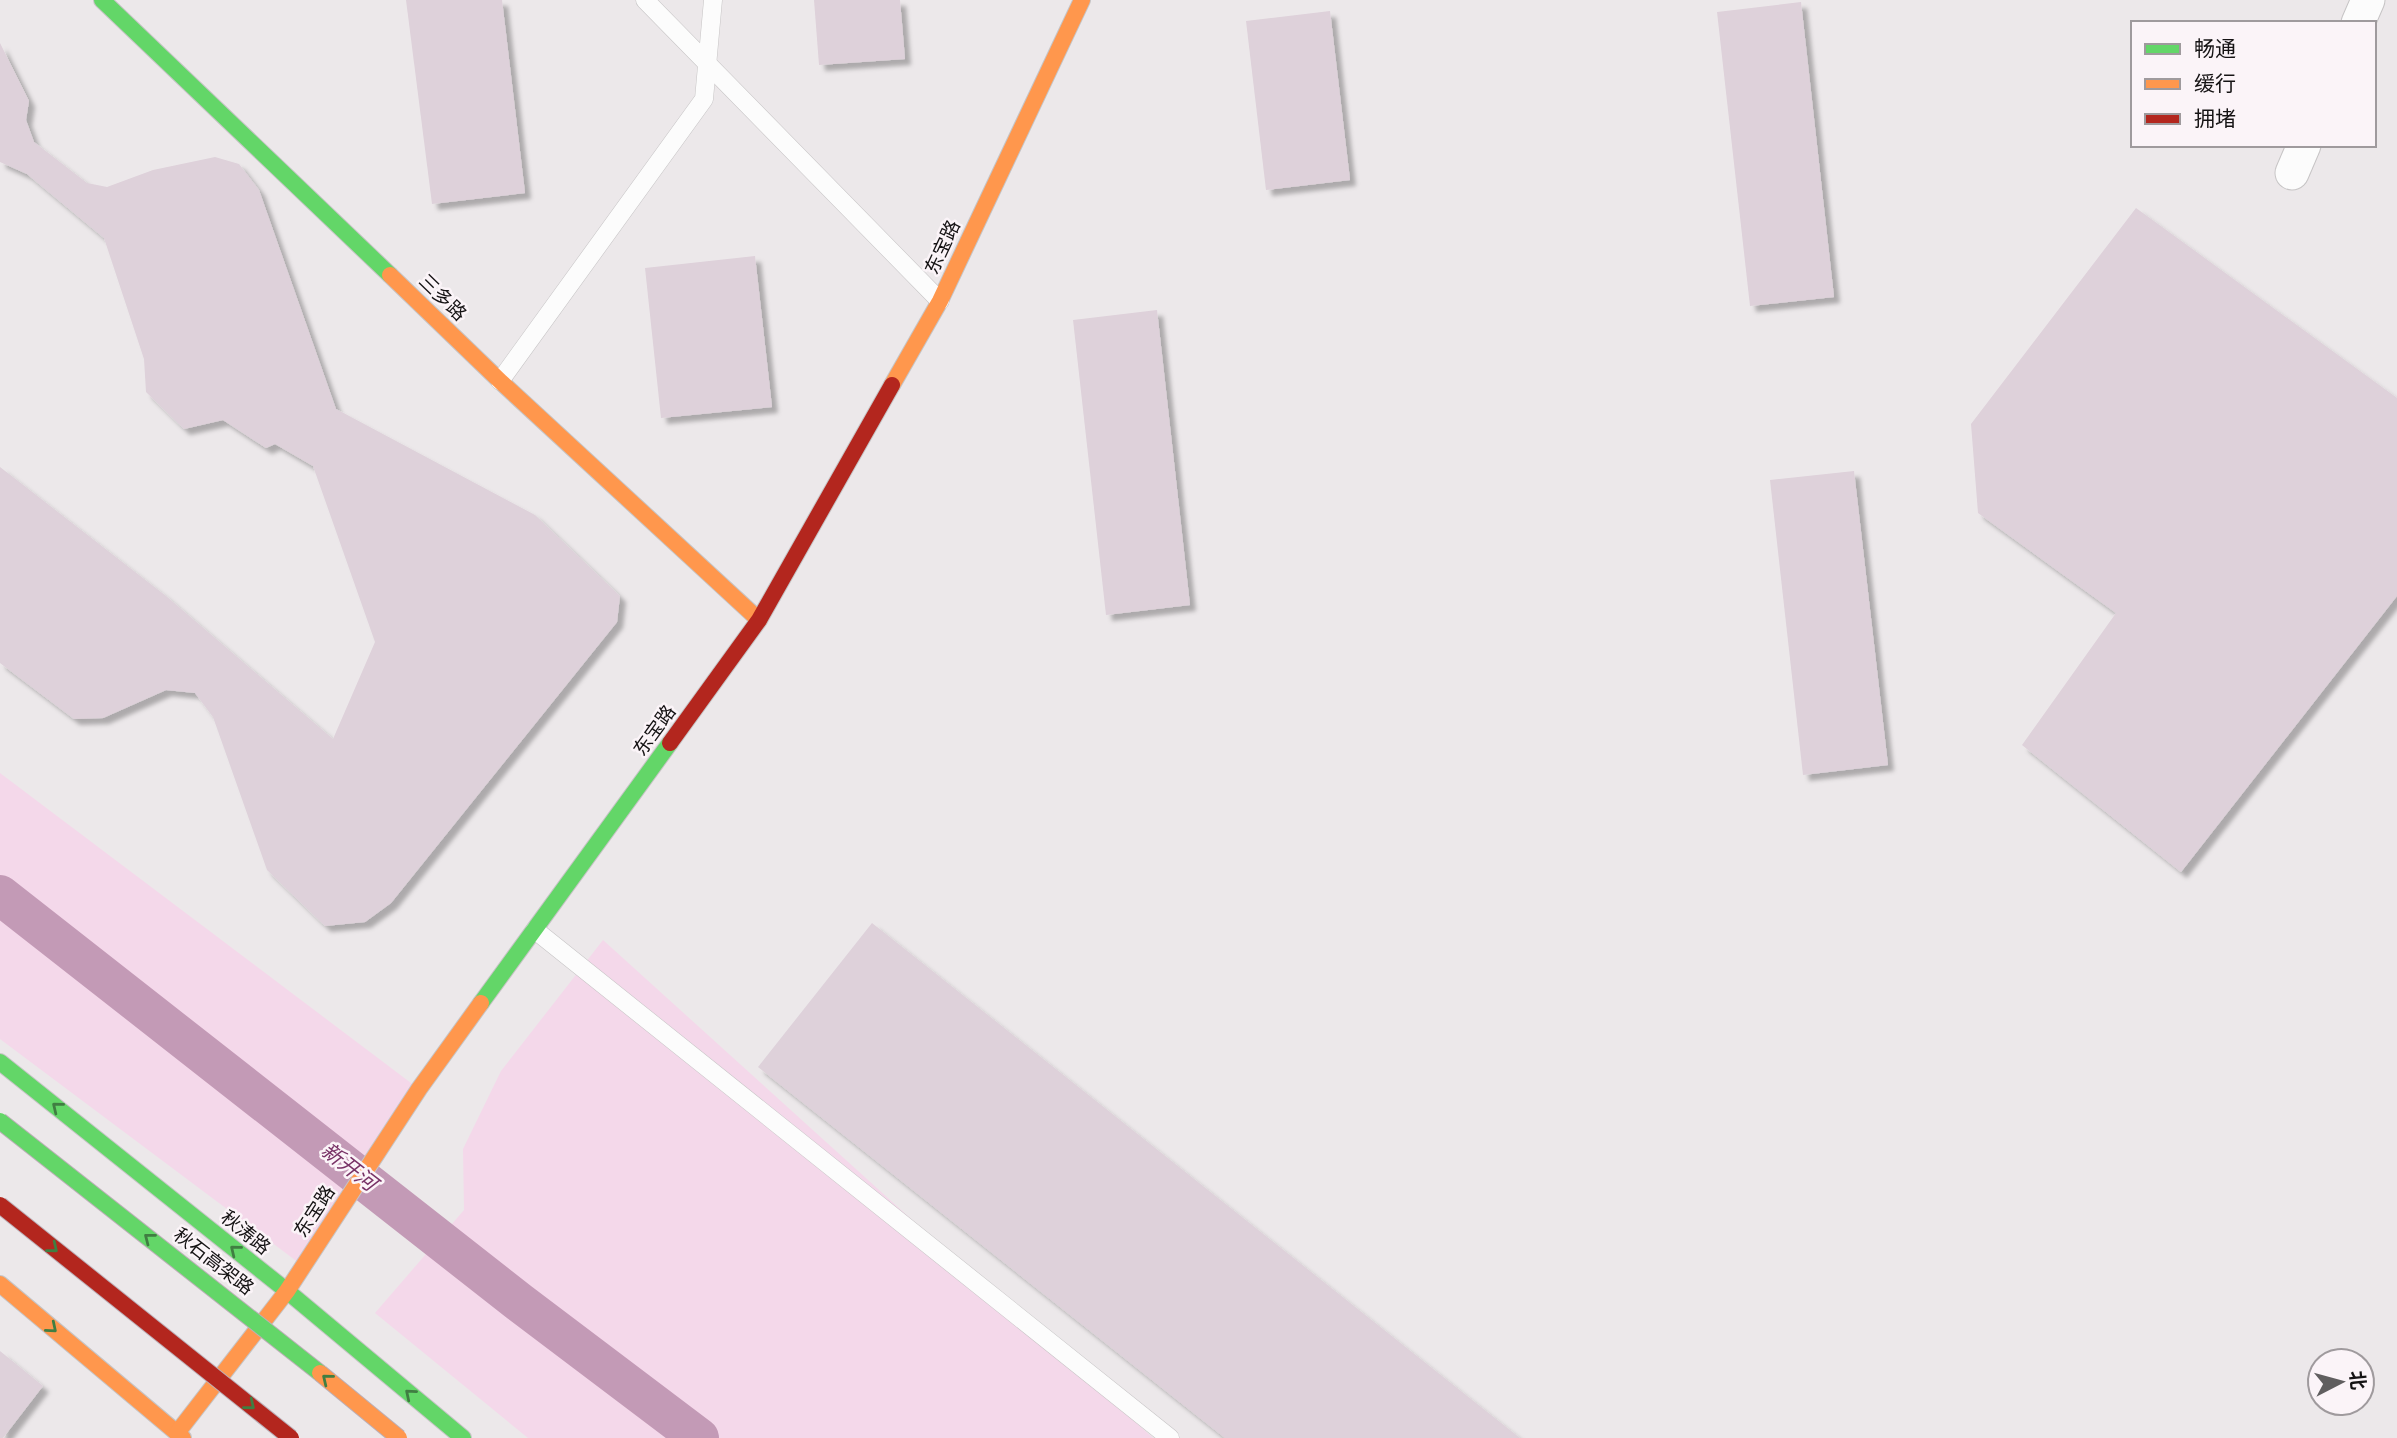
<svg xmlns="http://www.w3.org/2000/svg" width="2397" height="1438" font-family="Helvetica,'Noto Sans SC',sans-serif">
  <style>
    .green { fill: #f4d8ea }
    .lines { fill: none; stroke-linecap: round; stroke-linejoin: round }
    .canal { stroke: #c39ab6; stroke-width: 40 }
    .building { fill: #ded1da; filter: url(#shadow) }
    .lane-casing { stroke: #c6c4c5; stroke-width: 19 }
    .street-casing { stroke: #c6c4c5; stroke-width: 35 }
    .fast-casing { stroke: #c6c4c5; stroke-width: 18 }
    .slow-casing { stroke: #c6c4c5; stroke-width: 18 }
    .jam-casing { stroke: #c6c4c5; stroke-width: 18 }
    .lane { stroke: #fcfcfc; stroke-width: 18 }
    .street { stroke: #fcfcfc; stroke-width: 33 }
    .fast { stroke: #63d668; stroke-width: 16 }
    .slow { stroke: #ff974d; stroke-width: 16 }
    .jam { stroke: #b3261e; stroke-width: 16 }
    .fast-bridge-casing { stroke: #bcafb7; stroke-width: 18; stroke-linecap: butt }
    .slow-bridge-casing { stroke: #bcafb7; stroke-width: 18; stroke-linecap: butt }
    .jam-bridge-casing { stroke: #bcafb7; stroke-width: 18; stroke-linecap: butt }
    .fast-bridge { stroke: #63d668; stroke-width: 16 }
    .slow-bridge { stroke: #ff974d; stroke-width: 16 }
    .jam-bridge { stroke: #b3261e; stroke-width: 16 }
    .oneway { stroke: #407e42 }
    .labels { text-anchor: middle; stroke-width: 5; stroke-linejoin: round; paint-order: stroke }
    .street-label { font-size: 19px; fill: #151314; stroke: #fbf4f8 }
    .water-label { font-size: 21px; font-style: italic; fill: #783266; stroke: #fbf4f8 }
  </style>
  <defs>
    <filter id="shadow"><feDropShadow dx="6" dy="6" stdDeviation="2" flood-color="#0004"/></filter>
  </defs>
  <rect width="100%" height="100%" fill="#ece8ea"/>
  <g class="green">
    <path d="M0 773 419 1089 303 1266 0 1039Z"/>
    <path d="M603 940 1153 1438H528L375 1313 464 1210 463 1149 501 1071Z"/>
  </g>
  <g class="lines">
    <path class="canal" d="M0 895 519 1302 699 1438"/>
  </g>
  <g class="building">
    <path d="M406 0H502L525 193 432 204Z"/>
    <path d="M814 0H900L905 59 819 65Z"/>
    <path d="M1801 2 1834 297 1750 306 1717 12Z"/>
    <path d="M1330 11 1350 180 1266 190 1246 21Z"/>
    <path d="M0 43 29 101 26 120 34 142 87 183 107 187 153 170 215 157 239 164 259 190 336 409 535 515 620 596 617 622 391 903 365 922 325 926 267 870 213 717 195 693 166 690 103 718 74 719 0 663V467L166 596 333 739 375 642 313 466 275 444 266 448 223 420 184 429 146 392 144 359 104 238 27 174 0 162Z"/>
    <path d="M2136 208 2397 398V596L2181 872 2022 745 2116 613 1978 513 1971 424Z"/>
    <path d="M755 256 772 407 661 418 645 268Z"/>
    <path d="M1157 310 1190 605 1106 615 1073 320Z"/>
    <path d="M1854 471 1888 765 1803 775 1770 480Z"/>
    <path d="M872 923 1520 1438H1225L758 1067Z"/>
    <path d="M0 1351 43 1386 3 1438H0Z"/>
  </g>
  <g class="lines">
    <defs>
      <g id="lane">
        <path d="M645 0 940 301"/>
        <path d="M500 381 704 99 713 0"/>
        <path d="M535 930 1170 1438"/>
      </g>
      <g id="street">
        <path d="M2358 23 2368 0"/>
        <path d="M2292 173 2304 145"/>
      </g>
      <g id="fast">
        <path d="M102 0 390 275"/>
        <path d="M481 1003 670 743"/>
        <path d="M0 1062 287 1291 463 1438"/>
      </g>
      <g id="slow">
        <path d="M390 275 500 381 759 620"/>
        <path d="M892 385 940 301 1082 0"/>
        <path d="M0 1284 183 1438"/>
        <path d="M177 1433 287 1291 419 1089 481 1003"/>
      </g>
      <path id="jam" d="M670 743 759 620 892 385"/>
    </defs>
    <use href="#lane" class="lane-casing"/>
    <use href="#street" class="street-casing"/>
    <use href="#fast" class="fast-casing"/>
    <use href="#slow" class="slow-casing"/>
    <use href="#jam" class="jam-casing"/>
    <use href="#lane" class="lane"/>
    <use href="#street" class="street"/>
    <use href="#fast" class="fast"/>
    <use href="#slow" class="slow"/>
    <use href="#jam" class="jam"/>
    <defs>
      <path id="fast-bridge" d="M0 1121 320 1373"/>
      <path id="slow-bridge" d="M320 1373 399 1438"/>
      <path id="jam-bridge" d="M0 1205 291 1438"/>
    </defs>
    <use href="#fast-bridge" class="fast-bridge-casing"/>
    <use href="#slow-bridge" class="slow-bridge-casing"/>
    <use href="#jam-bridge" class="jam-bridge-casing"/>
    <use href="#fast-bridge" class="fast-bridge"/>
    <use href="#slow-bridge" class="slow-bridge"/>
    <use href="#jam-bridge" class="jam-bridge"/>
  </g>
  <defs><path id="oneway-chevron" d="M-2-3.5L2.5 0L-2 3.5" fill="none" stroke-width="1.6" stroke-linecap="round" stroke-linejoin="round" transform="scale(1.75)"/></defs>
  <g class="oneway">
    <use href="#oneway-chevron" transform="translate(57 1107) rotate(-141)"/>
    <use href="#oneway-chevron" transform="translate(149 1238) rotate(-142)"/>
    <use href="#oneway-chevron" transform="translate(53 1248) rotate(39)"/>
    <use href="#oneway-chevron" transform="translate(235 1250) rotate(-141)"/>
    <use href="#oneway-chevron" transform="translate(52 1328) rotate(40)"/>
    <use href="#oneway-chevron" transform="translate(327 1379) rotate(-141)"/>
    <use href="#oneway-chevron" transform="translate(410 1394) rotate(-140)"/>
    <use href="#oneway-chevron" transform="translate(250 1405) rotate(39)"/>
  </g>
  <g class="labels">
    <g class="street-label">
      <text transform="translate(942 247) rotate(-65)" y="7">东宝路</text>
      <text transform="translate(443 297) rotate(44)" y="7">三多路</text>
      <text transform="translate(654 730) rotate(-54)" y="7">东宝路</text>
      <text transform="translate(314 1211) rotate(-57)" y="7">东宝路</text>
      <text transform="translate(246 1232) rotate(39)" y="7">秋涛路</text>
      <text transform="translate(214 1261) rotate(38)" y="7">秋石高架路</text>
    </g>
    <g class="water-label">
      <text transform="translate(349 1167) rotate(38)" y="7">新开河</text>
    </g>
  </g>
  <rect x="2131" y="21" width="245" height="126" fill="#fbf4f8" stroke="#9f9a9d" stroke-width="2"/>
  <rect x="2145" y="44" width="35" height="10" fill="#63d668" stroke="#9f9a9d" stroke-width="2"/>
  <text x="2194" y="56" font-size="21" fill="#151314">畅通</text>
  <rect x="2145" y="79" width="35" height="10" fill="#ff974d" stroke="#9f9a9d" stroke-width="2"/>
  <text x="2194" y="91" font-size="21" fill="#151314">缓行</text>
  <rect x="2145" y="114" width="35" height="10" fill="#b3261e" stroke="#9f9a9d" stroke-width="2"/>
  <text x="2194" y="126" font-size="21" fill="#151314">拥堵</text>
  <g transform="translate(2341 1382) rotate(84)"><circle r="33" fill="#fbf4f8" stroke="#9f9a9d" stroke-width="2"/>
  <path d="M0-5L12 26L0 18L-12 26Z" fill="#605e5f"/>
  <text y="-10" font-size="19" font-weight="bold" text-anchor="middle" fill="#151314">北</text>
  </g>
</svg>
